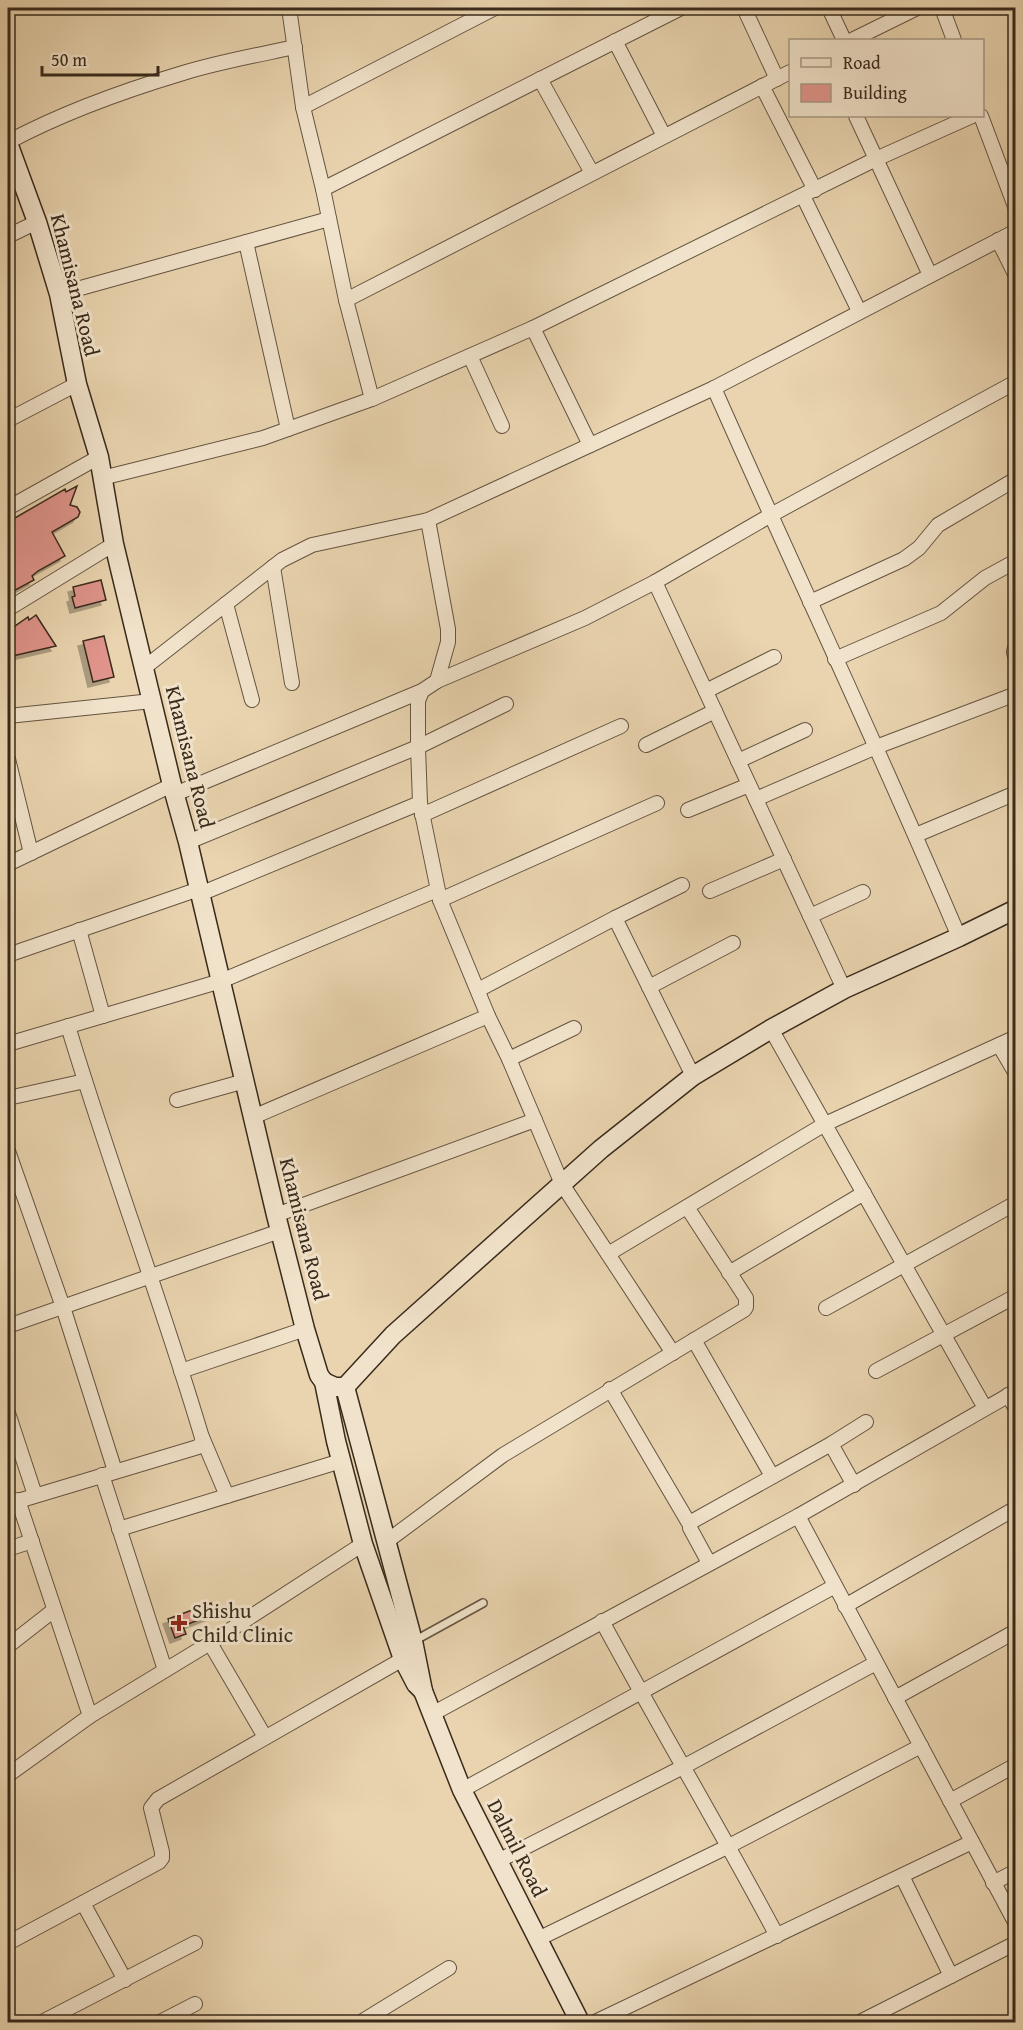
<svg xmlns="http://www.w3.org/2000/svg" width="1023" height="2030" font-family="'Gentium Book Plus',serif">
  <style>
    .building { fill: #e0948b; stroke: #392a1c; stroke-width: 1.5; filter: url(#shadow) }
    .lines { fill: none; stroke-linecap: round; stroke-linejoin: round }
    .lane-casing { stroke: #655441; stroke-width: 10 }
    .street-casing { stroke: #655441; stroke-width: 16 }
    .secondary-casing { stroke: #392a1c; stroke-width: 21 }
    .lane { stroke: #f1e3cb; stroke-width: 7 }
    .street { stroke: #f1e3cb; stroke-width: 14 }
    .secondary { stroke: #f1e3cb; stroke-width: 18 }
    .poi-dot { fill: #8f2418; stroke: #f1e3cb; stroke-width: 2 }
    .labels { text-anchor: middle; stroke-width: 6; stroke-linejoin: round; paint-order: stroke }
    .street-label { font-size: 21px; fill: #392a1c; stroke: #f1e3cb }
    .poi-label { font-size: 21px; fill: #392a1c; stroke: #f1e3cb; text-anchor: start }
  </style>
  <defs>
    <filter id="shadow"><feDropShadow dx="-5" dy="5" stdDeviation="0" flood-color="#0004"/></filter>
  </defs>
  <rect width="100%" height="100%" fill="#e9d4af"/>
  <filter id="stains"><feTurbulence type="fractalNoise" baseFrequency=".00333" numOctaves="4"/><feColorMatrix values="0 0 0 0 .2 0 0 0 0 .09 0 0 0 0 .02 0 0 0 .5 -.17"/></filter>
  <radialGradient id="worn" r=".72"><stop offset=".6" stop-color="#630" stop-opacity="0"/><stop offset="1" stop-color="#630" stop-opacity=".3"/></radialGradient>
  <g class="building">
    <path d="M77 486 70 505 77 507 80 512 78 517 52 532 65 556 38 571 32 576 34 580 8 594V522L65 489 66 492Z"/>
    <path d="M101 580 106 600 75 608 72 597 75 596 73 587Z"/>
    <path d="M36 615 56 646 8 657V631L28 617 29 620Z"/>
    <path d="M104 636 114 677 93 682 83 641Z"/>
    <path d="M211 1603 214 1614 183 1626 186 1634 175 1638 168 1619Z"/>
  </g>
  <g class="lines">
    <defs>
      <path id="lane" d="M414 1641 483 1603"/>
      <g id="street">
        <path d="M289 8 303 107 323 189 346 300 372 399"/>
        <path d="M744 8 777 79"/>
        <path d="M829 8 844 40"/>
        <path d="M942 8 954 40"/>
        <path d="M852 40 917 8"/>
        <path d="M615 41 664 136"/>
        <path d="M540 79 592 173"/>
        <path d="M762 86 815 190"/>
        <path d="M303 107 495 8"/>
        <path d="M856 116 930 275"/>
        <path d="M981 116 1016 209"/>
        <path d="M8 142C62 113 123 91 183 73 219 62 258 55 295 47"/>
        <path d="M323 189 681 8"/>
        <path d="M803 196 859 311"/>
        <path d="M8 236 37 222"/>
        <path d="M998 240 1016 276"/>
        <path d="M246 242 288 429"/>
        <path d="M59 294 329 219"/>
        <path d="M346 300 790 72"/>
        <path d="M533 328 590 445"/>
        <path d="M470 356 502 426"/>
        <path d="M714 388C795 571 881 753 959 937"/>
        <path d="M8 420 77 384"/>
        <path d="M102 478 263 438 372 399 533 328 876 159 972 116"/>
        <path d="M8 508 99 457"/>
        <path d="M428 520 448 629V642L437 681 422 691 418 701V747L420 803 440 900 488 1016 509 1059 562 1184 673 1353"/>
        <path d="M273 567 292 683"/>
        <path d="M655 582 844 989"/>
        <path d="M810 602 904 559 919 548 938 525 1016 479"/>
        <path d="M226 604 252 700"/>
        <path d="M8 609 114 544"/>
        <path d="M1016 644 1014 652 1016 659"/>
        <path d="M835 659 941 613 985 578 1016 561"/>
        <path d="M144 668 282 560 312 545 428 520 714 388 1016 231"/>
        <path d="M437 681 585 618 655 582 771 515 1016 382"/>
        <path d="M706 691 774 657"/>
        <path d="M8 716 152 701"/>
        <path d="M646 745 715 711"/>
        <path d="M8 759 31 853"/>
        <path d="M738 761 805 730"/>
        <path d="M175 794 422 691"/>
        <path d="M756 799 876 747 1016 694"/>
        <path d="M688 810 749 785"/>
        <path d="M422 815 621 726"/>
        <path d="M916 835 1016 793"/>
        <path d="M188 842 418 747 506 704"/>
        <path d="M8 864 172 785"/>
        <path d="M710 891 784 859"/>
        <path d="M200 894 420 803"/>
        <path d="M440 900 657 803"/>
        <path d="M810 916 863 892"/>
        <path d="M615 918 693 1076"/>
        <path d="M79 930 103 1016"/>
        <path d="M8 955 199 889"/>
        <path d="M649 987 733 943"/>
        <path d="M478 990 615 918 682 885"/>
        <path d="M771 1029 985 1408"/>
        <path d="M8 1044 221 981 437 890"/>
        <path d="M999 1045 1016 1074"/>
        <path d="M509 1059 574 1028"/>
        <path d="M8 1098 85 1081"/>
        <path d="M177 1100 245 1081"/>
        <path d="M253 1117 488 1016"/>
        <path d="M8 1151 63 1307 115 1471"/>
        <path d="M276 1215 535 1120"/>
        <path d="M608 1254 825 1124 1016 1037"/>
        <path d="M729 1273 864 1193"/>
        <path d="M826 1308 1016 1203"/>
        <path d="M8 1326 280 1231"/>
        <path d="M694 1340 772 1476"/>
        <path d="M181 1371 305 1329"/>
        <path d="M876 1371 1016 1296"/>
        <path d="M610 1389 690 1525"/>
        <path d="M1008 1395 1016 1409"/>
        <path d="M8 1413 35 1495"/>
        <path d="M202 1437 227 1496"/>
        <path d="M831 1444 854 1485"/>
        <path d="M102 1475 165 1670"/>
        <path d="M18 1500 90 1716"/>
        <path d="M8 1504 198 1447 203 1441C162 1302 110 1166 68 1026"/>
        <path d="M798 1516 1016 1924"/>
        <path d="M119 1529 341 1461"/>
        <path d="M386 1542 503 1455 744 1310 746 1307V1298L687 1207"/>
        <path d="M8 1549 32 1541"/>
        <path d="M709 1563 690 1528 691 1522 831 1444 866 1422"/>
        <path d="M845 1606 1016 1508"/>
        <path d="M602 1621C659 1727 721 1830 777 1936"/>
        <path d="M210 1643 265 1737"/>
        <path d="M8 1646 54 1610"/>
        <path d="M895 1698 1016 1631"/>
        <path d="M432 1714 798 1516 1016 1391"/>
        <path d="M8 1775 90 1716 210 1643 363 1544"/>
        <path d="M462 1790 835 1586"/>
        <path d="M950 1801 1016 1765"/>
        <path d="M498 1861 683 1767 876 1663"/>
        <path d="M902 1876 951 1976"/>
        <path d="M993 1883 1016 1871"/>
        <path d="M83 1903 125 1980"/>
        <path d="M538 1939 729 1846 921 1746"/>
        <path d="M8 1943 159 1862 162 1858V1852L151 1808 158 1799 403 1659"/>
        <path d="M42 2022 195 1943"/>
        <path d="M160 2022 195 2004"/>
        <path d="M361 2022 449 1968"/>
        <path d="M595 2022 972 1842"/>
        <path d="M860 2022 1016 1943"/>
      </g>
      <g id="secondary">
        <path d="M8 143 37 222 59 294 77 384 99 457 114 544 172 785 188 842 276 1215 305 1329 319 1375 324 1382 336 1441 363 1544 403 1659 416 1684 423 1691"/>
        <path d="M324 1382 335 1387H345L393 1335 601 1149 693 1076 771 1029 844 989 959 937 1016 909"/>
        <path d="M345 1387 413 1641 423 1691 462 1790 580 2022"/>
      </g>
    </defs>
    <use href="#lane" class="lane-casing"/>
    <use href="#street" class="street-casing"/>
    <use href="#secondary" class="secondary-casing"/>
    <use href="#lane" class="lane"/>
    <use href="#street" class="street"/>
    <use href="#secondary" class="secondary"/>
  </g>
  <path class="poi-dot" d="M176 1614h6v6h6v6h-6v6h-6v-6h-6v-6h6z"/>
  <g class="labels">
    <g class="street-label">
      <text transform="translate(75 285) rotate(76)" y="7">Khamisana Road</text>
      <text transform="translate(190 757) rotate(76)" y="7">Khamisana Road</text>
      <text transform="translate(304 1229) rotate(76)" y="7">Khamisana Road</text>
      <text transform="translate(517 1848) rotate(63)" y="7">Dalmil Road</text>
    </g>
    <g class="poi-label">
      <text x="192" y="1618">Shishu<tspan x="192" dy="24">Child Clinic</tspan></text>
    </g>
  </g>
  <rect width="1023" height="2030" fill="none" stroke="#e9d4af" stroke-width="30"/>
  <rect x="9" y="9" width="1005" height="2012" fill="none" stroke="#392a1c" stroke-width="3"/>
  <rect x="15" y="15" width="993" height="2000" fill="none" stroke="#392a1c" stroke-width="1.5"/>
  <rect x="789" y="39" width="195" height="78" fill="#f1e3cb" stroke="#a79985" stroke-width="1.5"/>
  <rect x="801" y="58" width="30" height="9" fill="#f1e3cb" stroke="#a79985" stroke-width="1.5"/>
  <text x="843" y="69" font-size="18" fill="#392a1c">Road</text>
  <rect x="801" y="84" width="30" height="18" fill="#e0948b" stroke="#a79985" stroke-width="1.5"/>
  <text x="843" y="99" font-size="18" fill="#392a1c">Building</text>
  <path d="M42 66v9h116v-9" fill="none" stroke="#392a1c" stroke-width="3"/>
  <text x="51" y="66" font-size="18" fill="#392a1c" stroke="#f1e3cb" stroke-width="4.5" paint-order="stroke">50 m</text>
  <rect width="100%" height="100%" filter="url(#stains)"/>
  <rect width="100%" height="100%" fill="url(#worn)"/>
</svg>
